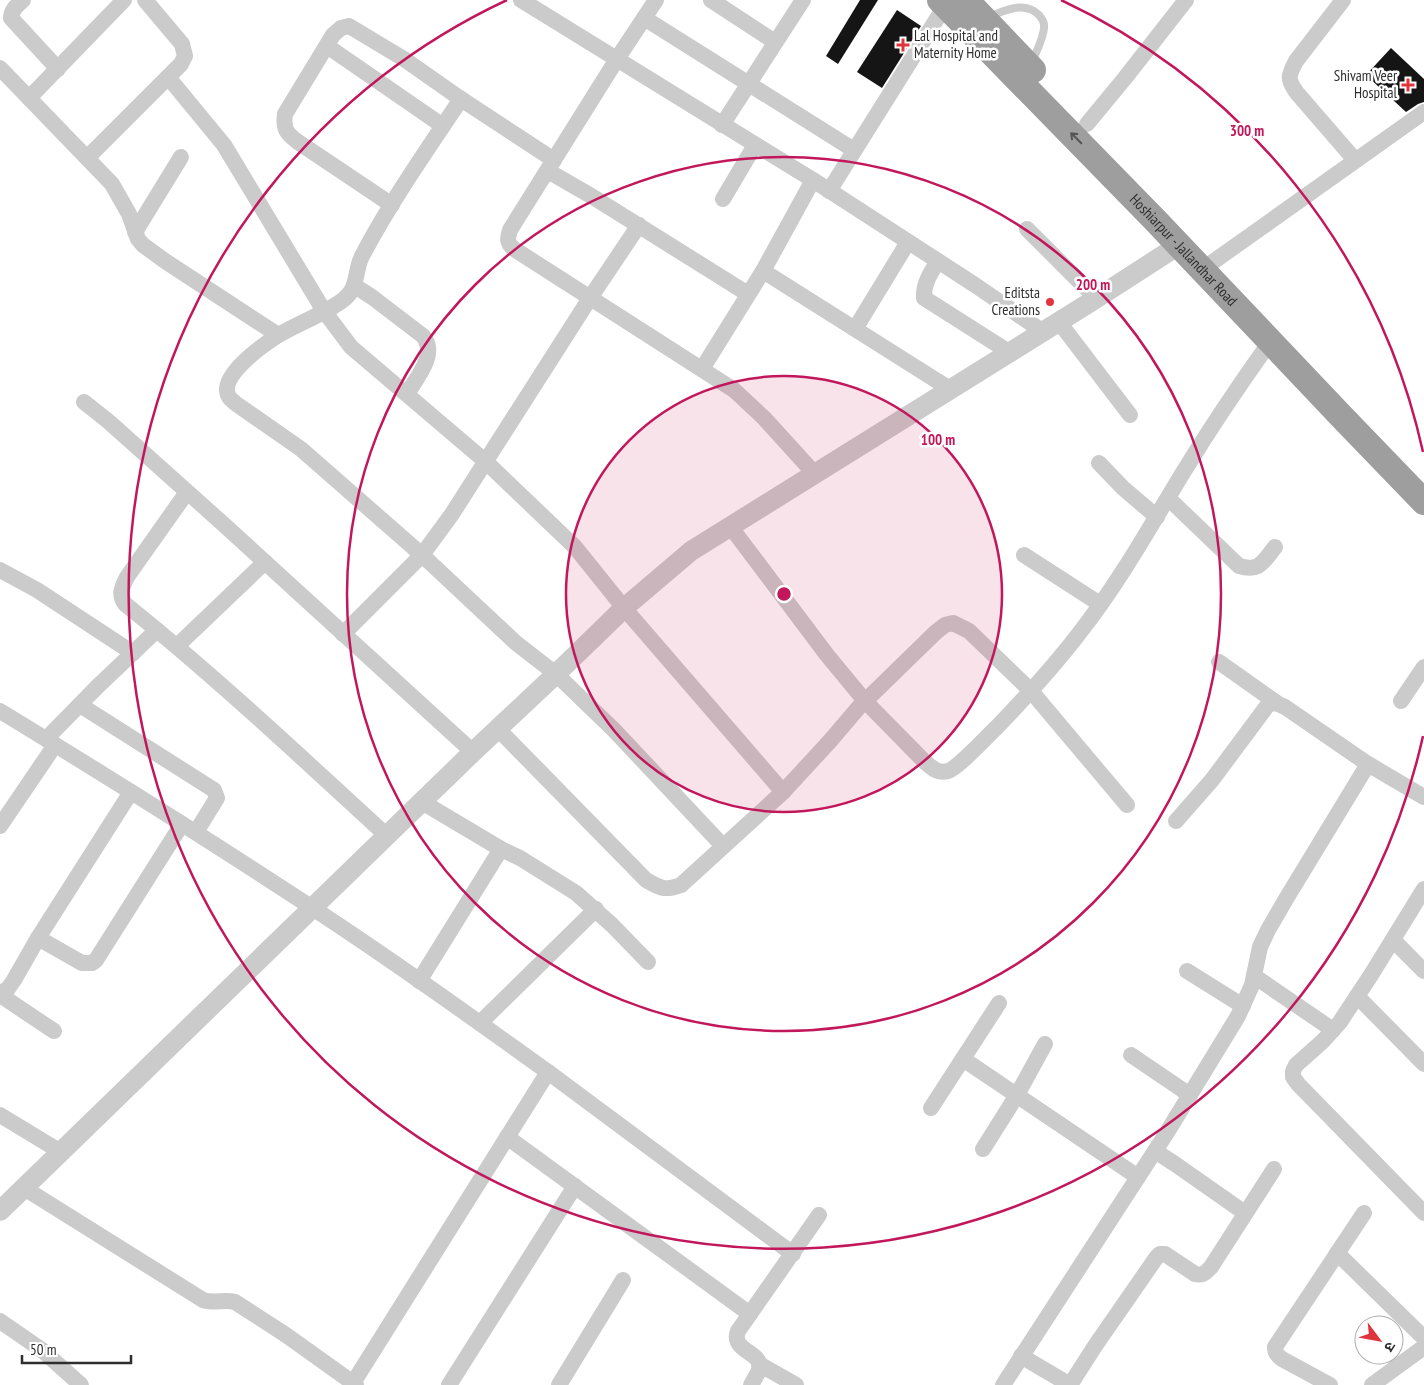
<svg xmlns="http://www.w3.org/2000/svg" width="1424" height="1385" font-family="'PT Sans Narrow','Noto Sans Devanagari',sans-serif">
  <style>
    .building { fill: #151515 }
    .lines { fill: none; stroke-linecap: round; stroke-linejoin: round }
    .service { stroke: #cbcbcb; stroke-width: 8 }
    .minor { stroke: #cbcbcb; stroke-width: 16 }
    .tertiary { stroke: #cbcbcb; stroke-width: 20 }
    .trunk { stroke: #9e9e9e; stroke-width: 26 }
    .oneway { stroke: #555 }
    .ring { fill: none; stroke: #c2185b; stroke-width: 2.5 }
    .poi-dot { fill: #e0353c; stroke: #fff; stroke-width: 2 }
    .labels { text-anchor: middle; stroke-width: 5; stroke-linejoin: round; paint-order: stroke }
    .poi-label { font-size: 15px; fill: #2e2e2e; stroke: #fff; text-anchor: end }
    .street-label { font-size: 15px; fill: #2e2e2e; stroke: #fff }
    .centre { fill: #c2185b; stroke: #fff; stroke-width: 2.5 }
    .ring-label { font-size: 15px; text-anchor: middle; font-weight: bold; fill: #c2185b; stroke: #fff; stroke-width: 5; stroke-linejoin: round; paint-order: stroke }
  </style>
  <rect width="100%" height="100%" fill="#fff"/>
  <g class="building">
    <path d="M860 0H878L838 64 826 56Z"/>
    <path d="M897 10 921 26 882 88 857 72Z"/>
    <path d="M1391 48 1424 79V102L1418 104 1406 112 1366 75Z"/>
  </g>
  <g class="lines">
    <path class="service" d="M988 17C1005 11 1024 0 1039 15 1041 18 1044 21 1044 25 1045 35 1036 52 1032 62"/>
    <g class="minor">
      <path d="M23 0C17 5 11 10 11 18L58 69"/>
      <path d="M521 0 813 180 975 285 1042 331"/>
      <path d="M656 0 617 59 510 230C507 239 507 243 514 249L734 390 764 418 814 473"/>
      <path d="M711 0 775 42"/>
      <path d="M1343 0 1296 61C1288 76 1287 79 1297 93L1355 160"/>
      <path d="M644 18 854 150"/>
      <path d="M327 46 443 126"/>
      <path d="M0 68 112 184 129 214 138 239 143 245 165 261 278 335"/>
      <path d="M168 77 224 145 324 311 351 347 485 461 575 547 624 608 783 792"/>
      <path d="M29 98 124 0"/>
      <path d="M461 99C427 150 391 201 362 256 354 272 359 288 343 300 323 315 298 323 277 336 263 345 217 377 229 397 231 400 233 401 235 403L301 449 422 555 516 643 556 674 614 730 723 846"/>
      <path d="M1087 124 1125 78 1186 0"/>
      <path d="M722 125 803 0"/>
      <path d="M87 158 181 64 185 56 182 44 145 0"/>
      <path d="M548 171 593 197 748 294"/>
      <path d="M829 191 945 6"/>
      <path d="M723 199 755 145"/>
      <path d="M392 205 298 142C286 133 283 129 285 114L333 35 341 28 349 26 404 59 461 99 554 160"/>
      <path d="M1027 229 1096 298"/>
      <path d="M135 232 181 157"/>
      <path d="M938 261C931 272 923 284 924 298L1009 352"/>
      <path d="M1203 269 1424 112"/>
      <path d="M763 271 950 389"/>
      <path d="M355 286 372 297 423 336C438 354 417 377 407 394"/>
      <path d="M1059 322 1130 415"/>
      <path d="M855 329 908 242"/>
      <path d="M702 369 763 271 813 180"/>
      <path d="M84 402 108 421 221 522 473 752"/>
      <path d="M1099 463 1123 488 1157 517"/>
      <path d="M187 492 127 577C122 588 118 593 125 604 216 677 301 757 387 836"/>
      <path d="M1168 498 1239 566C1260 572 1263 562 1275 547"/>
      <path d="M730 526 827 655 865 701 925 762C932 768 938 774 948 771 959 767 986 737 996 728 1026 697 1055 665 1081 631 1120 581 1151 525 1184 471 1211 427 1240 384 1270 342"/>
      <path d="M1024 555 1100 604"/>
      <path d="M0 570 37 590 133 653"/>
      <path d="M343 634 422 555 452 514 590 298 639 225"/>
      <path d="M177 646 265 562"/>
      <path d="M1219 662 1277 703"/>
      <path d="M1401 701 1424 667"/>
      <path d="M80 705 214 790 217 798 196 832"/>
      <path d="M0 711C105 775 209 840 311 907 392 960 470 1016 548 1072"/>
      <path d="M498 729 646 880C660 888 665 891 681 885L783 792 830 741 859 707 936 632 945 625 953 623 969 631 1031 691 1127 805"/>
      <path d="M46 739 98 686 157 630"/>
      <path d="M422 802 501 849 520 858 576 893 612 925 648 962"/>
      <path d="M1176 821 1212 780 1267 706C1273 701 1278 704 1285 707L1368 764 1424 797"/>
      <path d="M0 826 55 745"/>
      <path d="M1424 889 1371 975 1340 1022 1323 1041 1296 1065 1293 1071V1077L1298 1084 1424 1213"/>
      <path d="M38 938 82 963H92L96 960 182 824"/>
      <path d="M1393 940 1424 971"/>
      <path d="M1187 971 1243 1006"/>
      <path d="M1254 976 1333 1030"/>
      <path d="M419 981 501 849"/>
      <path d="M0 992 7 990 14 980 38 938 131 792"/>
      <path d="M0 995 54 1031"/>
      <path d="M1357 996 1424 1064"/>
      <path d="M480 1023 596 909"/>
      <path d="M1131 1055 1190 1095"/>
      <path d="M963 1059 1138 1177"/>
      <path d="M931 1108 999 1003"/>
      <path d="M0 1115 61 1152"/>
      <path d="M507 1137 750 1314"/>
      <path d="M983 1149 1017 1095 1045 1044"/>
      <path d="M1155 1151 1175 1164 1245 1213"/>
      <path d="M24 1188 203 1300C214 1304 224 1299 235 1302L286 1335 356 1385"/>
      <path d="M1337 1253 1424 1338"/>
      <path d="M0 1321 42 1350 81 1385"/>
      <path d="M1021 1356 1070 1385"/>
      <path d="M759 1364 796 1385"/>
      <path d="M353 1383 548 1072 793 1254"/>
      <path d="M449 1385 575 1186"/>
      <path d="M559 1385 623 1280"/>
      <path d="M751 1385C754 1380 757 1375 759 1370 764 1351 730 1352 738 1331L819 1215"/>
      <path d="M1003 1385 1166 1134 1238 1016 1252 985 1260 947 1268 930 1286 899 1368 764"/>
      <path d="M1070 1385 1095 1346 1156 1258 1160 1254H1165L1195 1274C1203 1276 1205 1273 1211 1267L1274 1169"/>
      <path d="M1330 1385 1282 1359C1277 1355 1275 1353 1275 1347L1364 1213"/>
      <path d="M1372 1385 1424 1347"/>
    </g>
    <path class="tertiary" d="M0 1211 473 752 556 674 624 608 691 551 1089 303 1179 245"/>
    <g class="trunk">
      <path id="s1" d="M940 0 1156 221 1342 417 1424 502"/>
      <path d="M966 0 1033 70"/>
    </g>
  </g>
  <defs><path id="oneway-shaft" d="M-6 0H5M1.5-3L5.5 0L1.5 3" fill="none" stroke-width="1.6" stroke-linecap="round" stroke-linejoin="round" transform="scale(1.25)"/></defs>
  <use class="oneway" href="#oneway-shaft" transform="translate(1076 138) rotate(-135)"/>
  <circle cx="784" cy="594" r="218" fill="#c2185b" fill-opacity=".12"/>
  <g class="ring">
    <circle cx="784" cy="594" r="218"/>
    <circle cx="784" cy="594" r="437"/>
    <path d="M1423 736A655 655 0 1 1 507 0M1061 0A655 655 0 0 1 1423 452"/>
  </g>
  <g class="poi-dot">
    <path d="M900.5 37.5h5v5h5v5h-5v5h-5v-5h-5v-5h5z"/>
    <path d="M1405.5 77.5h5v5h5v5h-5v5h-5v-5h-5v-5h5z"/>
    <circle cx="1050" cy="302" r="5"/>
  </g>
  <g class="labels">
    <g class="poi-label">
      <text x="914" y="41" text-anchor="start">Lal Hospital and<tspan x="914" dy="17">Maternity Home</tspan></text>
      <text x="1397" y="81">Shivam Veer<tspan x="1397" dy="17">Hospital</tspan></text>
      <text x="1040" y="298">Editsta<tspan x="1040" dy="17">Creations</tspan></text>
    </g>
    <g class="street-label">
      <text dy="5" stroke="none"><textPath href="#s1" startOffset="349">Hoshiarpur - Jallandhar Road</textPath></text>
    </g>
  </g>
  <circle cx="784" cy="594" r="8" class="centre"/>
  <g class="ring-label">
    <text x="1247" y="136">300 m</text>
    <text x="1093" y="290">200 m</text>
    <text x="938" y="445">100 m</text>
  </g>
  <g transform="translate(1379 1340) rotate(122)"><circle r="24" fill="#ffffff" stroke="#ababab"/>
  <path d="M0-4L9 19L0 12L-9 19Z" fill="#e0353c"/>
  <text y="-8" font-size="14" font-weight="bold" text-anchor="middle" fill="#2e2e2e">उ</text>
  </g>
  <path d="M22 1355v8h109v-8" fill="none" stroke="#2e2e2e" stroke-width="2.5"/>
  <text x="30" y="1355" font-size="15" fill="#2e2e2e" stroke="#ffffff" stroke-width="4" paint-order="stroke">50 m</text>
</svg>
